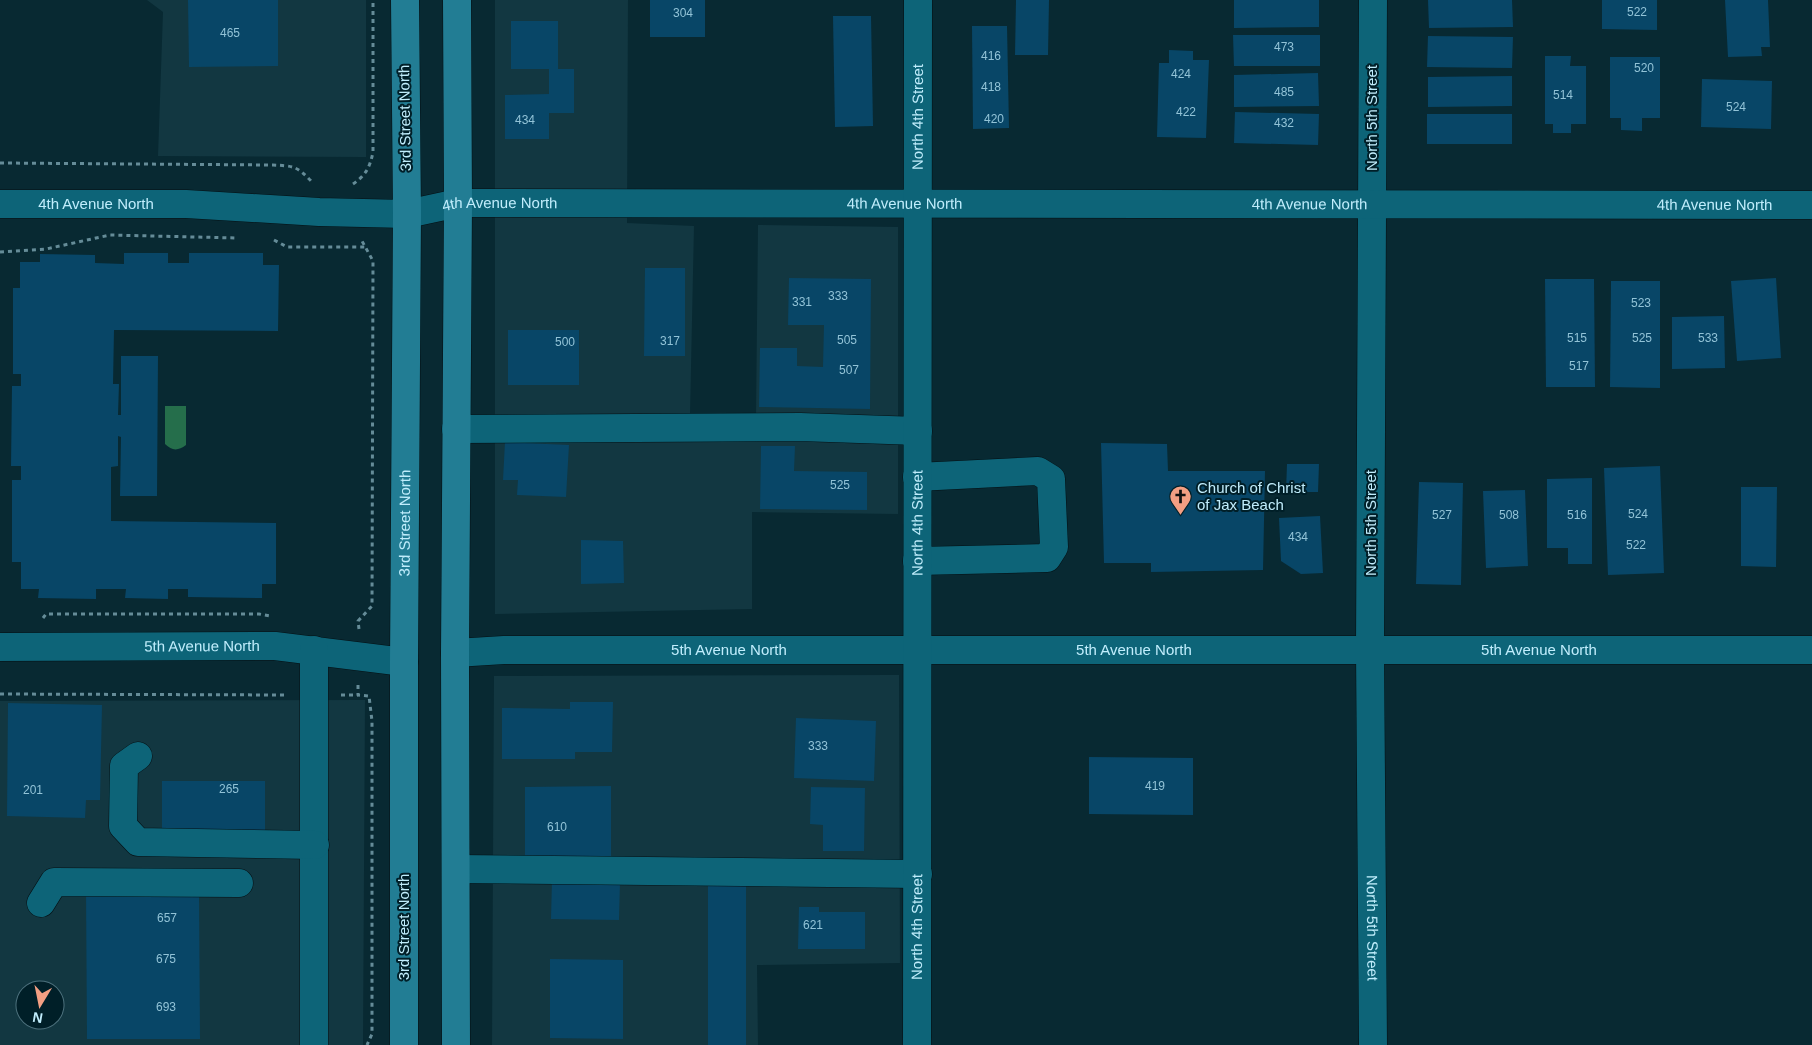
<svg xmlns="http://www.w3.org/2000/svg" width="1812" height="1045" font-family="Arial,sans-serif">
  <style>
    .built { fill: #123741; fill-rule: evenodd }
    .water { fill: #256e4b }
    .building { fill: #084667 }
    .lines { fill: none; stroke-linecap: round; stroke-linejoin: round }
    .minor-casing { stroke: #041014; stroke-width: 29 }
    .major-casing { stroke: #041014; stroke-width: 29 }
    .path { stroke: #658c98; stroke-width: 3; stroke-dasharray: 4 4; stroke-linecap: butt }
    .minor { stroke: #0d6478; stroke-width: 28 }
    .major { stroke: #227d94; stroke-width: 28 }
    .labels { text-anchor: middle; stroke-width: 4; stroke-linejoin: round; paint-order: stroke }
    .number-label { font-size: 12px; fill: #92c3d7 }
    .street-label { font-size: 15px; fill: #c0edfc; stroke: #001f28 }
    .poi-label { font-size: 15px; fill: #c0edfc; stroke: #001f28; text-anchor: start }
  </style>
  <rect width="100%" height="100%" fill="#082932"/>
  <g class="built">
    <path d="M147 0H366V157L158 156 163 12Z"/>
    <path d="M495 0H628L627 223 694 226 690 415 756 416 758 225 898 227V514L752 512V609L495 614Z"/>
    <path d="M899 675 900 963 757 965 758 1045H492L494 676Z"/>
    <path d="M365 700 363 1045H0V701ZM25 990H55V1020H25Z"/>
  </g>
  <path class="water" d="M165 406H186V445C178 451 172 451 165 444Z"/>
  <g class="building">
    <path d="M188 0H278V66L189 67Z"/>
    <rect x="650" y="0" width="55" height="37"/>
    <path d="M1016 0H1049L1048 55H1015Z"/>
    <path d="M1234 0H1319V27L1234 28Z"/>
    <path d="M1428 0H1512L1513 27 1429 28Z"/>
    <path d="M1602 0H1657V30L1602 29Z"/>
    <path d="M1725 0H1768L1770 47H1761L1762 56 1728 57Z"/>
    <path d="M833 16H871L873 126 835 127Z"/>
    <path d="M511 21H558V69H574V113H549V139H505V95L549 94V69H511Z"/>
    <path d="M972 26H1007L1009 128 973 129Z"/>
    <path d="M1233 35H1320V66H1234Z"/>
    <path d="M1428 36 1513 37 1512 68 1427 67Z"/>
    <path d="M1169 50 1193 51V60H1209L1206 138 1157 137 1159 63H1169Z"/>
    <path d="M1545 56H1571L1570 66H1586V124H1571V133H1553V124H1545Z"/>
    <path d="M1610 57H1660V118H1642V131L1621 130V118H1610Z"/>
    <path d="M1318 73 1319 106 1234 107V75Z"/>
    <path d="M1512 76V106L1428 107V77Z"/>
    <path d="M1702 79 1772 81 1771 129 1701 127Z"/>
    <path d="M1235 112 1319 114 1318 145 1234 143Z"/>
    <rect x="1427" y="114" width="85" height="30"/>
    <path d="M124 253H168V263H189V253H263V265H279L278 331 114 330 113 384H119L118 415H121V356H158L157 496H120L121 437 118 436V466L111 467V521L276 523V584H262V598L188 597V589H168V599L125 598 126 589H96V599L38 598 39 589H21V562H12V480H21V466H11L12 386H21V374H13V288H20V262H40V254L95 255V263L124 264Z"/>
    <path d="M645 268H685V356H644Z"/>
    <path d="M789 278 871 279 870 409 759 407 760 348H797V366L823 367 824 325H788Z"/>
    <path d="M1776 278 1781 358 1737 361 1731 281Z"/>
    <path d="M1545 279H1594L1595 387H1546Z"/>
    <path d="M1611 281H1660V388L1610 387Z"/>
    <path d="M1724 316 1725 368 1672 369V317Z"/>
    <rect x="508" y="330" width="71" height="55"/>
    <path d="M505 442 569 445 566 497 517 495 518 480H503Z"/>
    <path d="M1101 443 1167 444 1168 471H1265L1263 570 1151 572V563H1104Z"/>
    <path d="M761 446H795L794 471 867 472V510L760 509Z"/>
    <path d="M1287 464H1319L1318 492H1286Z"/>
    <path d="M1660 466 1664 573 1608 575 1604 468Z"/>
    <path d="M1592 478V564H1568V548H1547V479Z"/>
    <path d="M1419 482 1463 483 1461 585 1416 584Z"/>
    <path d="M1741 487H1777L1776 567 1741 566Z"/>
    <path d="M1525 490 1528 566 1486 568 1483 491Z"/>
    <path d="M1320 516 1323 573 1301 574 1281 561 1279 518Z"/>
    <path d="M581 540 623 541 624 583 581 584Z"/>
    <path d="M570 702H613L612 752H575V759H502V708L570 709Z"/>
    <path d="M8 703 102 705 100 800H86L85 818 7 816Z"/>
    <path d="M796 718 876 721 874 781 794 778Z"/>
    <path d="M1089 757 1193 758V815L1089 814Z"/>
    <rect x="162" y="781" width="103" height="49"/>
    <path d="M611 786V863H525V787Z"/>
    <path d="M811 787 865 788 864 851H823V825L810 824Z"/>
    <path d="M552 880 620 882 619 920 551 919Z"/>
    <rect x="708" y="883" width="38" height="162"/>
    <path d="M86 888H199L200 1039H87Z"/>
    <path d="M799 907H819V912H865V949H798Z"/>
    <path d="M550 959 623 960V1039L550 1038Z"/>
  </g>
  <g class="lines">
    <defs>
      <g id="minor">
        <path id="s1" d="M1373 0 1370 649 1373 1045"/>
        <path id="s2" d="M0 204H186L319 212 407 214 458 203 1812 205"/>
        <path d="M456 429 800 427 918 431"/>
        <path d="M917 561 1047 558 1054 547 1051 479 1038 471 917 477"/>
        <path id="s3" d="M0 647 275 646 404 662"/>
        <path d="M314 650V1045"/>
        <path id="s4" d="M455 653 504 650H1812"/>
        <path d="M138 756 124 766 123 826 138 842 315 845"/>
        <path d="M456 869 918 874"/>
        <path d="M41 903 54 882 239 883"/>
        <path id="s5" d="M917 1045 918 0"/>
      </g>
      <g id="major">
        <path id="s6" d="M404 1045V662L407 214 405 0"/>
        <path d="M456 1045 455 653 458 203 457 0"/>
      </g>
    </defs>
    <use href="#minor" class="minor-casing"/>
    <use href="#major" class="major-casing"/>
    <g class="path">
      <path d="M0 163 273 165C294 166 297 166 312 182"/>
      <path d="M353 184C366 175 370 167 373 152V0"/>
      <path d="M274 240 287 247H367"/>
      <path d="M0 252 46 249 110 235 237 238"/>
      <path d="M43 618 46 614H259L270 616"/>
      <path d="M359 629 358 621 372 606 373 261 362 241"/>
      <path d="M358 685V695L369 696 372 721V1034L367 1045"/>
      <path d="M0 694 287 695"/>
      <path d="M341 695H358"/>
    </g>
    <use href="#minor" class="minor"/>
    <use href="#major" class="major"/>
  </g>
  <defs>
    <symbol id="church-pin" viewBox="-11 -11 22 30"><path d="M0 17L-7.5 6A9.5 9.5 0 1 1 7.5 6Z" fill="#f39f83" stroke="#001f28"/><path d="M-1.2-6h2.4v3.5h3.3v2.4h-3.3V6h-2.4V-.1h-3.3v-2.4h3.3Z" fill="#111"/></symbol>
  </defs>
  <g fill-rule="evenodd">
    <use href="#church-pin" x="1168" y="484" width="25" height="34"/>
  </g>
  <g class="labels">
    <g class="number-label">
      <text x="1637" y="16">522</text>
      <text x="683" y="17">304</text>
      <text x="230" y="37">465</text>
      <text x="1284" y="51">473</text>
      <text x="991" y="60">416</text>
      <text x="1644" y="72">520</text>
      <text x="1181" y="78">424</text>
      <text x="991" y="91">418</text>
      <text x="1284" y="96">485</text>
      <text x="1563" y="99">514</text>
      <text x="1736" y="111">524</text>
      <text x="1186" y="116">422</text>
      <text x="994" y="123">420</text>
      <text x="525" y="124">434</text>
      <text x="1284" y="127">432</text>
      <text x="838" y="300">333</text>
      <text x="802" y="306">331</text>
      <text x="1641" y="307">523</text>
      <text x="1577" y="342">515</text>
      <text x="1642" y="342">525</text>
      <text x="1708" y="342">533</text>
      <text x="847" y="344">505</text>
      <text x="670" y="345">317</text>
      <text x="565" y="346">500</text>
      <text x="1579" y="370">517</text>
      <text x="849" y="374">507</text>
      <text x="840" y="489">525</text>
      <text x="1638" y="518">524</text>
      <text x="1442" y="519">527</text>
      <text x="1509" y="519">508</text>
      <text x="1577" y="519">516</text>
      <text x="1298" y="541">434</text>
      <text x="1636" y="549">522</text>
      <text x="818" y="750">333</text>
      <text x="1155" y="790">419</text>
      <text x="229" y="793">265</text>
      <text x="33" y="794">201</text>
      <text x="557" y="831">610</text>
      <text x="167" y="922">657</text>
      <text x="813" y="929">621</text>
      <text x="166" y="963">675</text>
      <text x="166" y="1011">693</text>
    </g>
    <g class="street-label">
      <text transform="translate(405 118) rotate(-91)" y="5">3rd Street North</text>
      <text dy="5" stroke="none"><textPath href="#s5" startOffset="928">North 4th Street</textPath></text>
      <text transform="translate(1372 118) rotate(-90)" y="5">North 5th Street</text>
      <text dy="5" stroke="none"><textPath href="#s2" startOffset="906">4th Avenue North</textPath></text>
      <text dy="5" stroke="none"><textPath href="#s2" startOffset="96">4th Avenue North</textPath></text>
      <text dy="5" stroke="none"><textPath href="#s2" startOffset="1311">4th Avenue North</textPath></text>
      <text dy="5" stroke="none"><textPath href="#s2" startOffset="501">4th Avenue North</textPath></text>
      <text dy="5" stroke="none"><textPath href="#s2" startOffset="1716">4th Avenue North</textPath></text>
      <text dy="5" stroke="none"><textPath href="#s6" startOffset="522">3rd Street North</textPath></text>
      <text dy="5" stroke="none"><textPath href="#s5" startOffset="522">North 4th Street</textPath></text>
      <text transform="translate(1371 523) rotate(-90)" y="5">North 5th Street</text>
      <text dy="5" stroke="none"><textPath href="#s3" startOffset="202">5th Avenue North</textPath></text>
      <text dy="5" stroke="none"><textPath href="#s4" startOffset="274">5th Avenue North</textPath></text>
      <text dy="5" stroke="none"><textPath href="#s4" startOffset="679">5th Avenue North</textPath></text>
      <text dy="5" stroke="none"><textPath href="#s4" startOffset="1084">5th Avenue North</textPath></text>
      <text transform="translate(404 927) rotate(-90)" y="5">3rd Street North</text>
      <text dy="5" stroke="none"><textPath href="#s5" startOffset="118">North 4th Street</textPath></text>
      <text dy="5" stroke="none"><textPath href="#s1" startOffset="928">North 5th Street</textPath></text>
    </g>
    <g class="poi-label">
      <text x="1197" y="493">Church of Christ<tspan x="1197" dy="17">of Jax Beach</tspan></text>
    </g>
  </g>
  <g transform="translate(40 1005) rotate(190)"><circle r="24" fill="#001f28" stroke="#4d717d"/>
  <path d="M0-4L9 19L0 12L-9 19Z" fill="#f39f83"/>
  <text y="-8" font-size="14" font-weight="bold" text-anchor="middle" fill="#c0edfc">N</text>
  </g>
</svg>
